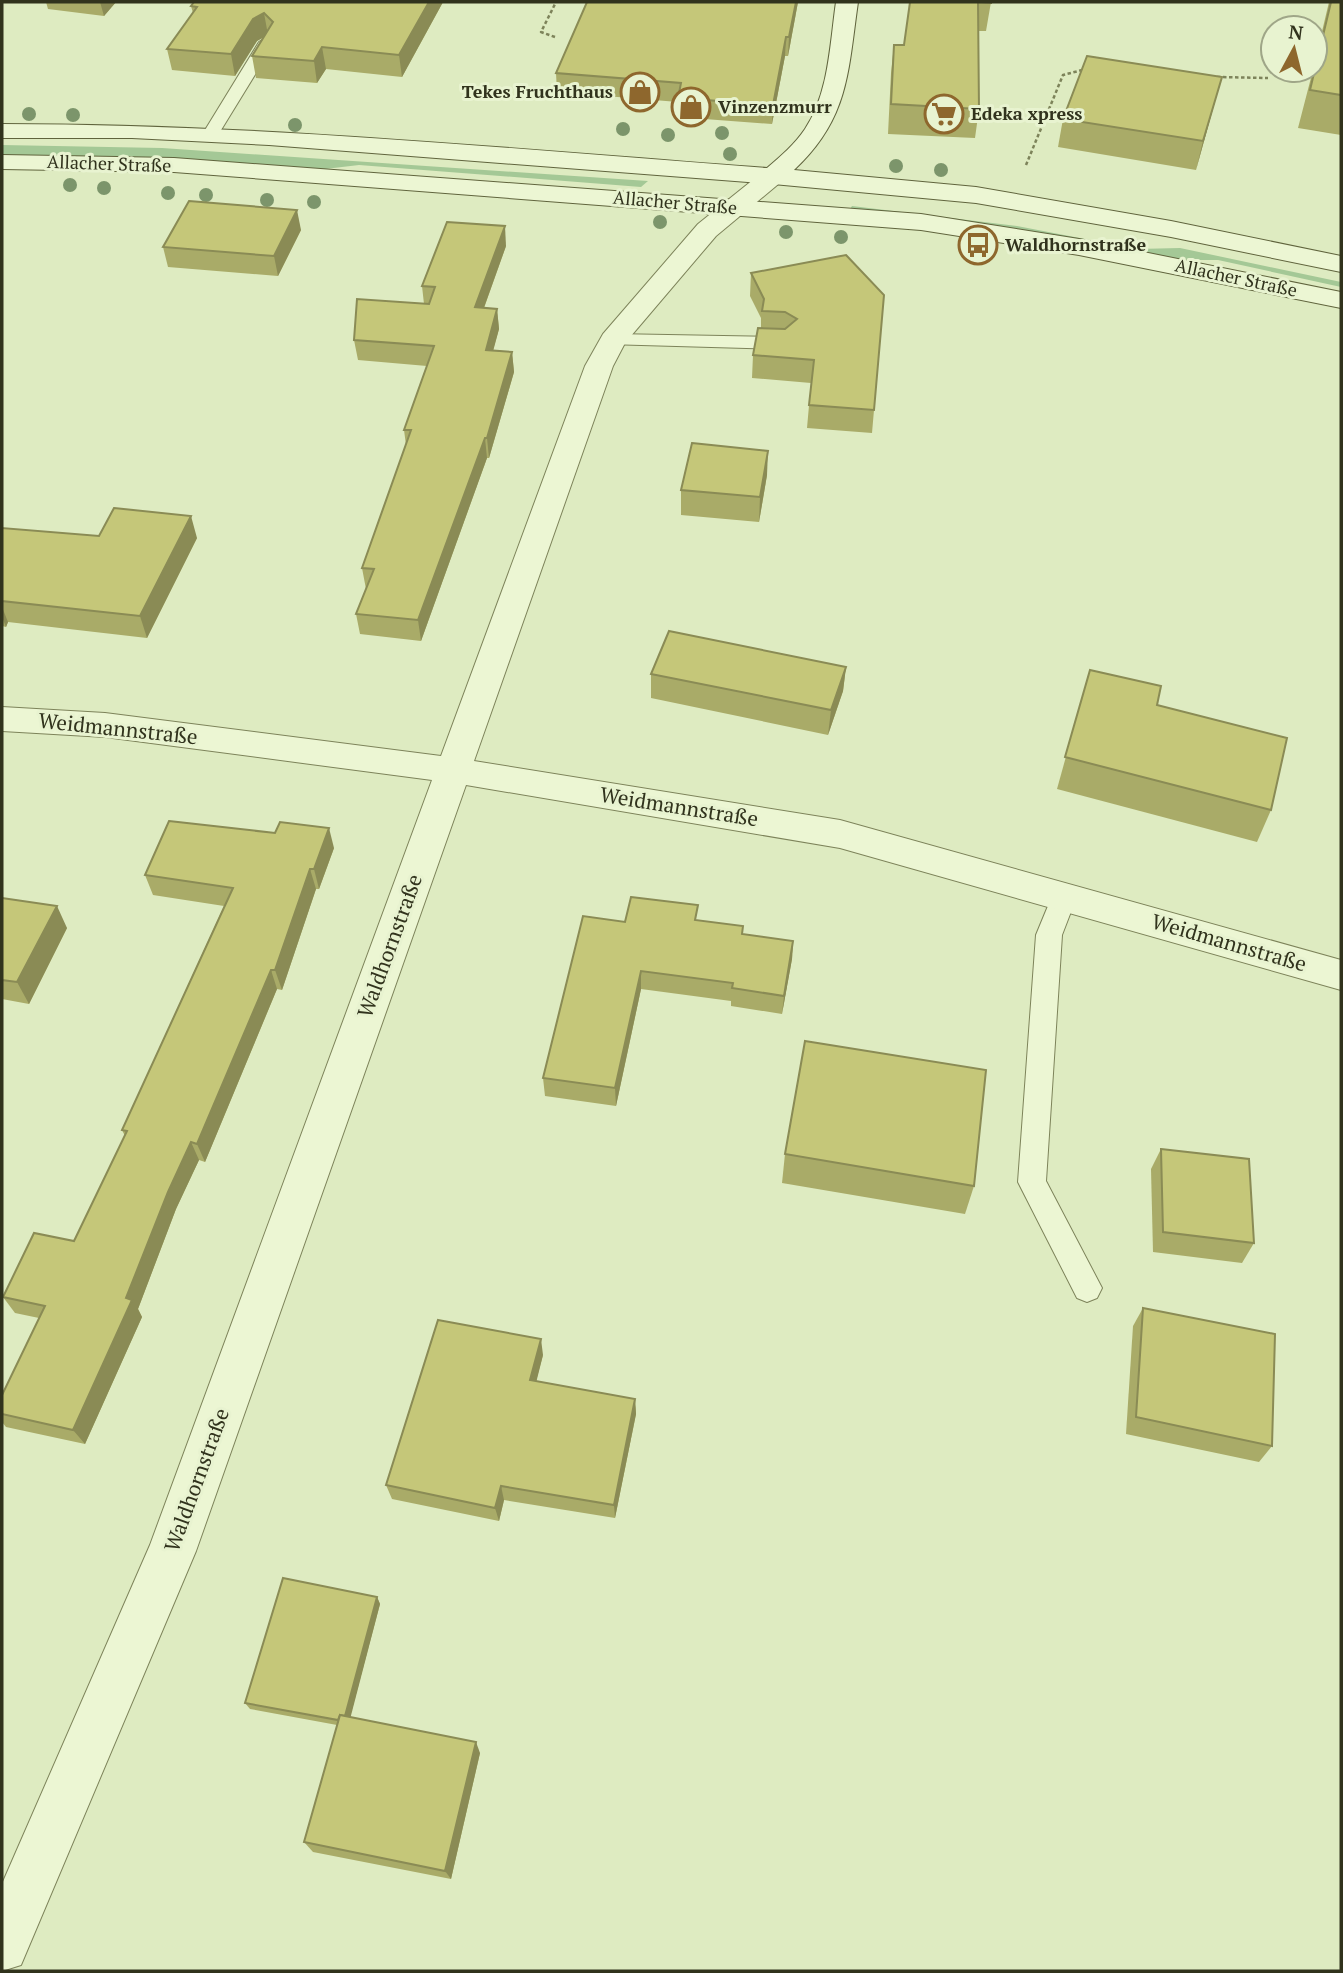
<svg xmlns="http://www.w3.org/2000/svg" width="1343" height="1973" font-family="'PT Serif',serif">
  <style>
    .green { fill: #a4c896 }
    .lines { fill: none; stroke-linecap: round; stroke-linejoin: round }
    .lane-casing { stroke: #7d835a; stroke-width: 2 }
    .street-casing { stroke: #7d835a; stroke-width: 2 }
    .secondary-casing { stroke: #60643d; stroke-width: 2 }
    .path { stroke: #7d835a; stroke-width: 2.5; stroke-dasharray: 3.5 2.5; stroke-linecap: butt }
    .lane { fill: #ecf6d3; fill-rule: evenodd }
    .street { fill: #ecf6d3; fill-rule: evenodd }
    .secondary { fill: #ecf6d3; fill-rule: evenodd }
    .tree { fill: #7c956b }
    .wall { fill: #a9ab68 }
    .shaded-wall { fill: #8a8b55 }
    .building { fill: #c5c779; stroke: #8a8b55; stroke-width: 2 }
    .labels { text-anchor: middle; stroke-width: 6; stroke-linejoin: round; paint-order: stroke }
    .far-poi-label { font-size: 18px; font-weight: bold; fill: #31331d; stroke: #e8f3d0; text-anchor: start }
    .far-street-label { font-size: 18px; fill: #31331d; stroke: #e8f3d0 }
    .street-label { font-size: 21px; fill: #31331d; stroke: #e8f3d0 }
  </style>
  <rect width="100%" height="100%" fill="#deebc1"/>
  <g class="green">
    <path d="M2 145 162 148 648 181 641 187 359 165 308 171 47 156 2 157Z"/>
    <path d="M852 206 1017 226 1137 249 1180 248 1341 282V287L1218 260H1172L848 212Z"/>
  </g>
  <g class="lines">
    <defs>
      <g id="lane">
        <path d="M267 37 275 42 218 135 216 139H204L202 135 259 42Z"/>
        <path d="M613 334 784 337 793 343 784 349 606 344 604 340 606 336Z"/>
        <path d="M1064 886 1073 889 1077 896 1062 935 1046 1181 1102 1288 1097 1298 1087 1302 1077 1298 1018 1182 1036 935 1055 889Z"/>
      </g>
      <path id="street" d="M773 168 782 171 786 176 782 181 716 236 625 343 613 366 474 761 840 820 1341 960V990L840 848 466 785 196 1551 21 1965 2 1971V1884L150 1545 432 780 105 737 2 731V707L105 713 441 756 585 366 603 334 698 224 764 171Z"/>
      <g id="secondary">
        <path d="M836 2H858C848 72 849 119 794 170L976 187 1171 221 1341 256V272L1171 237 976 203 773 184 269 145 132 138H2V124C258 124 512 149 767 168 781 156 795 144 805 129 829 93 830 43 836 2Z"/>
        <path d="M2 155 174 158 921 214 1079 239 1341 292V308L1079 255 921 230 174 172 2 169Z"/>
      </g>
    </defs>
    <use href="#lane" class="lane-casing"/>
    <use href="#street" class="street-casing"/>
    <use href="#secondary" class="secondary-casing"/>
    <g class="path">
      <path d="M555 37 541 32 556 2"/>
      <path d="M1217 77 1268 78"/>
      <path d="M1026 165 1063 75 1086 69"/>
    </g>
    <use href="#lane" class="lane"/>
    <use href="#street" class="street"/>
    <use href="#secondary" class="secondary"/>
  </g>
  <g class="tree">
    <circle cx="29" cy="114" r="7"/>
    <circle cx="73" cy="115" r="7"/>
    <circle cx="295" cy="125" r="7"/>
    <circle cx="623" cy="129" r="7"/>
    <circle cx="722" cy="133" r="7"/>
    <circle cx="668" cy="135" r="7"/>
    <circle cx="730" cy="154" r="7"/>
    <circle cx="896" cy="166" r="7"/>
    <circle cx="941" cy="170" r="7"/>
    <circle cx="70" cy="185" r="7"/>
    <circle cx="104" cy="188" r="7"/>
    <circle cx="168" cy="193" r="7"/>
    <circle cx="206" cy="195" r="7"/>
    <circle cx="267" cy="200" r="7"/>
    <circle cx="314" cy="202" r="7"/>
    <circle cx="660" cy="222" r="7"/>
    <circle cx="786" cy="232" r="7"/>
    <circle cx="841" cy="237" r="7"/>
  </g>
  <g class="wall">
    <path d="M46 2H116L104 16 48 9Z"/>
    <path d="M194 2H443L402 77 326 69 317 83 256 78 252 56 263 37 257 41 235 76 172 70 167 49 193 13 191 6Z"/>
    <path d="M798 2 788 56H785L772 124 678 117V102L557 92 556 73Z"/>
    <path d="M910 2H991L986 31H978L979 109 975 138 888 134 891 73 894 45H904Z"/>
    <path d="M1329 2H1341V135L1298 128 1313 70H1315V61Z"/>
    <path d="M1214 105 1196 170 1058 147 1063 119Z"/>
    <path d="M301 230 278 276 168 267 163 247Z"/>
    <path d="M506 246 484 308 497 309 499 329 493 350 512 352 514 372 489 458H487L421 641 360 634 356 614 366 589 362 568 406 445 404 430 427 366 358 360 354 340 424 304 422 286Z"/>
    <path d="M846 255 874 410 872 433 807 428 811 383 752 378 753 355 761 328V318L750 296 751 273Z"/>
    <path d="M767 475 759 522 681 515V490Z"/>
    <path d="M2 528 99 536 197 538 147 638 8 622 6 627 2 626Z"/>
    <path d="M846 667 843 691 828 735 651 698V674Z"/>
    <path d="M1090 670 1271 810 1257 842 1057 789Z"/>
    <path d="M334 848 319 889H316L282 990 277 989 205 1162 199 1160 176 1209 138 1309 142 1317 85 1444 6 1427 2 1422V1414L39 1318 15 1313 3 1297 74 1241 125 1136 122 1130 224 906 153 895 145 875Z"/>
    <path d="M2 898 67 928 29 1004 2 999Z"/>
    <path d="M698 920 743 934 793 941 792 959 782 1014 731 1006V1001L641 989 616 1106 545 1096 543 1078 625 922Z"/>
    <path d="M1161 1149 1254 1243 1242 1263 1153 1252 1151 1169Z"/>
    <path d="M785 1154 974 1186 965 1214 782 1183Z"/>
    <path d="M1143 1308 1272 1446 1259 1462 1126 1434 1133 1326Z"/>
    <path d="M543 1355 536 1381 635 1399 636 1414 615 1518 504 1500 499 1521 392 1499 386 1485Z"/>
    <path d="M377 1597 380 1604 350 1717 480 1753 451 1879 313 1852 304 1842 337 1725 250 1709 245 1703Z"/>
  </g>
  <g class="shaded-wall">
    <path d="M100 2H116L104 16Z"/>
    <path d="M429 2H443L402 77 399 55Z"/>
    <path d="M796 2H798L788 56 789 37Z"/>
    <path d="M264 13 268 35 257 41 235 76 231 54 253 19Z"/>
    <path d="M786 37 785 56 772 124 773 105Z"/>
    <path d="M322 47 326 69 317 83 314 61Z"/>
    <path d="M1222 77 1214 105 1196 170 1203 141Z"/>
    <path d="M297 210 301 230 278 276 274 256Z"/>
    <path d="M505 226 506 246 477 327 475 307Z"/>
    <path d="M497 309 499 329 488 370 486 350Z"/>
    <path d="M512 352 514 372 489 458 487 438Z"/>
    <path d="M485 438 487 458 421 641 418 620Z"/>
    <path d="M768 451 767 475 759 522 760 497Z"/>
    <path d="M191 516 197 538 147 638 140 616Z"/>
    <path d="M2 607 8 622 6 627 2 617Z"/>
    <path d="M846 667 843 691 828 735 831 710Z"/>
    <path d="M329 828 334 848 319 889 314 869Z"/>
    <path d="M310 869 316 889 282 990 275 970Z"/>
    <path d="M57 906 67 928 29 1004 17 982Z"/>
    <path d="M793 941 792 959 782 1014 784 996Z"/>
    <path d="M271 970 277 989 205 1162 197 1144Z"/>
    <path d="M641 971V989L616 1106 615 1088Z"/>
    <path d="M191 1142 199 1160 176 1209 138 1309 142 1317 85 1444 73 1430 168 1192Z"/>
    <path d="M541 1339 543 1355 533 1395 530 1380Z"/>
    <path d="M635 1399 636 1414 615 1518 614 1505Z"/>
    <path d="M501 1486 504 1500 499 1521 495 1508Z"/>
    <path d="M377 1597 380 1604 348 1727 344 1721Z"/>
    <path d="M476 1742 480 1753 451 1879 445 1871Z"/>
  </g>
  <g class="building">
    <path d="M194 2H429L399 55 322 47 314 61 252 56 273 22 264 13 253 19 231 54 167 49 197 7 191 6Z"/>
    <path d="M587 2H796L789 37H786L773 105 678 98 681 83 556 73Z"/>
    <path d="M910 2H991V3L978 2 979 109 891 104 894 45H904Z"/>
    <path d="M1331 2H1341V95L1310 90Z"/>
    <path d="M1087 56 1222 77 1203 141 1063 119Z"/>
    <path d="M189 201 297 210 274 256 163 247Z"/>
    <path d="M447 222 505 226 475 307 497 309 486 350 512 352 487 438H485L418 620 356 614 374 569 362 568 411 430H404L434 346 354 340 357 299 429 304 435 287 422 286Z"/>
    <path d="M846 255 884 295 874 410 809 405 814 360 753 355 758 328 785 329 797 319 785 312 762 311 764 299 751 273Z"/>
    <path d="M692 443 768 451 760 497 681 490Z"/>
    <path d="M114 508 191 516 140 616 2 601V528L99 536Z"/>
    <path d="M669 631 846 667 831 710 651 674Z"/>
    <path d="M1090 670 1161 686 1157 705 1287 738 1271 810 1065 757Z"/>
    <path d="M169 821 275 833 280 822 329 828 314 869H310L275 970H271L197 1144 191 1142 168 1192 126 1298 132 1300 73 1430 2 1414V1395L45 1306 3 1297 34 1233 74 1241 127 1131 122 1130 233 888 145 875Z"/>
    <path d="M631 897 698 905 695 920 743 926 742 934 793 941 784 996 732 988 733 983 641 971 615 1088 543 1078 583 916 625 922Z"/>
    <path d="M2 898 57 906 17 982 2 980Z"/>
    <path d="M805 1041 986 1070 974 1186 785 1154Z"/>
    <path d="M1161 1149 1249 1159 1254 1243 1163 1232Z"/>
    <path d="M1143 1308 1275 1334 1272 1446 1136 1417Z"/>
    <path d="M438 1320 541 1339 530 1380 635 1399 614 1505 501 1486 495 1508 386 1485Z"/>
    <path d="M283 1578 377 1597 345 1716 340 1715 338 1720 245 1703Z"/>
    <path d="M340 1715 476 1742 445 1871 304 1842Z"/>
  </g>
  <defs>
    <symbol id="shop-ring" viewBox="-11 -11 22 22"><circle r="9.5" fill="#e8f3d0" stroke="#8e672d" stroke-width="1.5"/><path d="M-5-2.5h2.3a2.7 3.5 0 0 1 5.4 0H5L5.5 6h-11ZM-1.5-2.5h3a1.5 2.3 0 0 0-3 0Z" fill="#8e672d"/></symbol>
    <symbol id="supermarket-ring" viewBox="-11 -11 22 22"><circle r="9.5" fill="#e8f3d0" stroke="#8e672d" stroke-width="1.5"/><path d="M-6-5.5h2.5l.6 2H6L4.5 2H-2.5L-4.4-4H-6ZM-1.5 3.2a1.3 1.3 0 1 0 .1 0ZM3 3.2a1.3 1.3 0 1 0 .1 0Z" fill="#8e672d"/></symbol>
    <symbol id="bus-ring" viewBox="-11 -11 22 22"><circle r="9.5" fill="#e8f3d0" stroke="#8e672d" stroke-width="1.5"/><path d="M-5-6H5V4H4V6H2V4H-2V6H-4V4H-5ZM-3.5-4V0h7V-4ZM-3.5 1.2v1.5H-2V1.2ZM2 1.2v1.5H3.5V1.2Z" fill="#8e672d"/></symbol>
  </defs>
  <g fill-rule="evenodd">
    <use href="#shop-ring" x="618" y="70" width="44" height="44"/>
    <use href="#shop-ring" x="669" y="85" width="44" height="44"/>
    <use href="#supermarket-ring" x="922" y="92" width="44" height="44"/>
    <use href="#bus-ring" x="956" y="223" width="44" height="44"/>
  </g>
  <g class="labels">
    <g class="far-poi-label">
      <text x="613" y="98" text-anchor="end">Tekes Fruchthaus</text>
      <text x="718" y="113">Vinzenzmurr</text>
      <text x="971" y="120">Edeka xpress</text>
      <text x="1005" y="251">Waldhornstraße</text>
    </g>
    <g class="far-street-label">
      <text transform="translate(109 164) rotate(2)" y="6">Allacher Straße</text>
      <text transform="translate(675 203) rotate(5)" y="6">Allacher Straße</text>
      <text transform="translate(1236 278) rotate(12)" y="6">Allacher Straße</text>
    </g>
    <g class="street-label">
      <text transform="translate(118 729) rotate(6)" y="7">Weidmannstraße</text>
      <text transform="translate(679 807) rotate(9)" y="7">Weidmannstraße</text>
      <text transform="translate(1229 943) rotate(16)" y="7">Weidmannstraße</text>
      <text transform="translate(390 946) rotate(-70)" y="7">Waldhornstraße</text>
      <text transform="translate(197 1480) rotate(-70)" y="7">Waldhornstraße</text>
    </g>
  </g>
  <rect width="1343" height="1973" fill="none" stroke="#31331d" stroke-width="7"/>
  <g transform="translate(1294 49) rotate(7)"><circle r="33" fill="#e8f3d0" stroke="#9fa688" stroke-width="2"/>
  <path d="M0-5L12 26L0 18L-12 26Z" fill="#8e672d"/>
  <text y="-10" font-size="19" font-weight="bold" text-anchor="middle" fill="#31331d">N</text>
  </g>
</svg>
